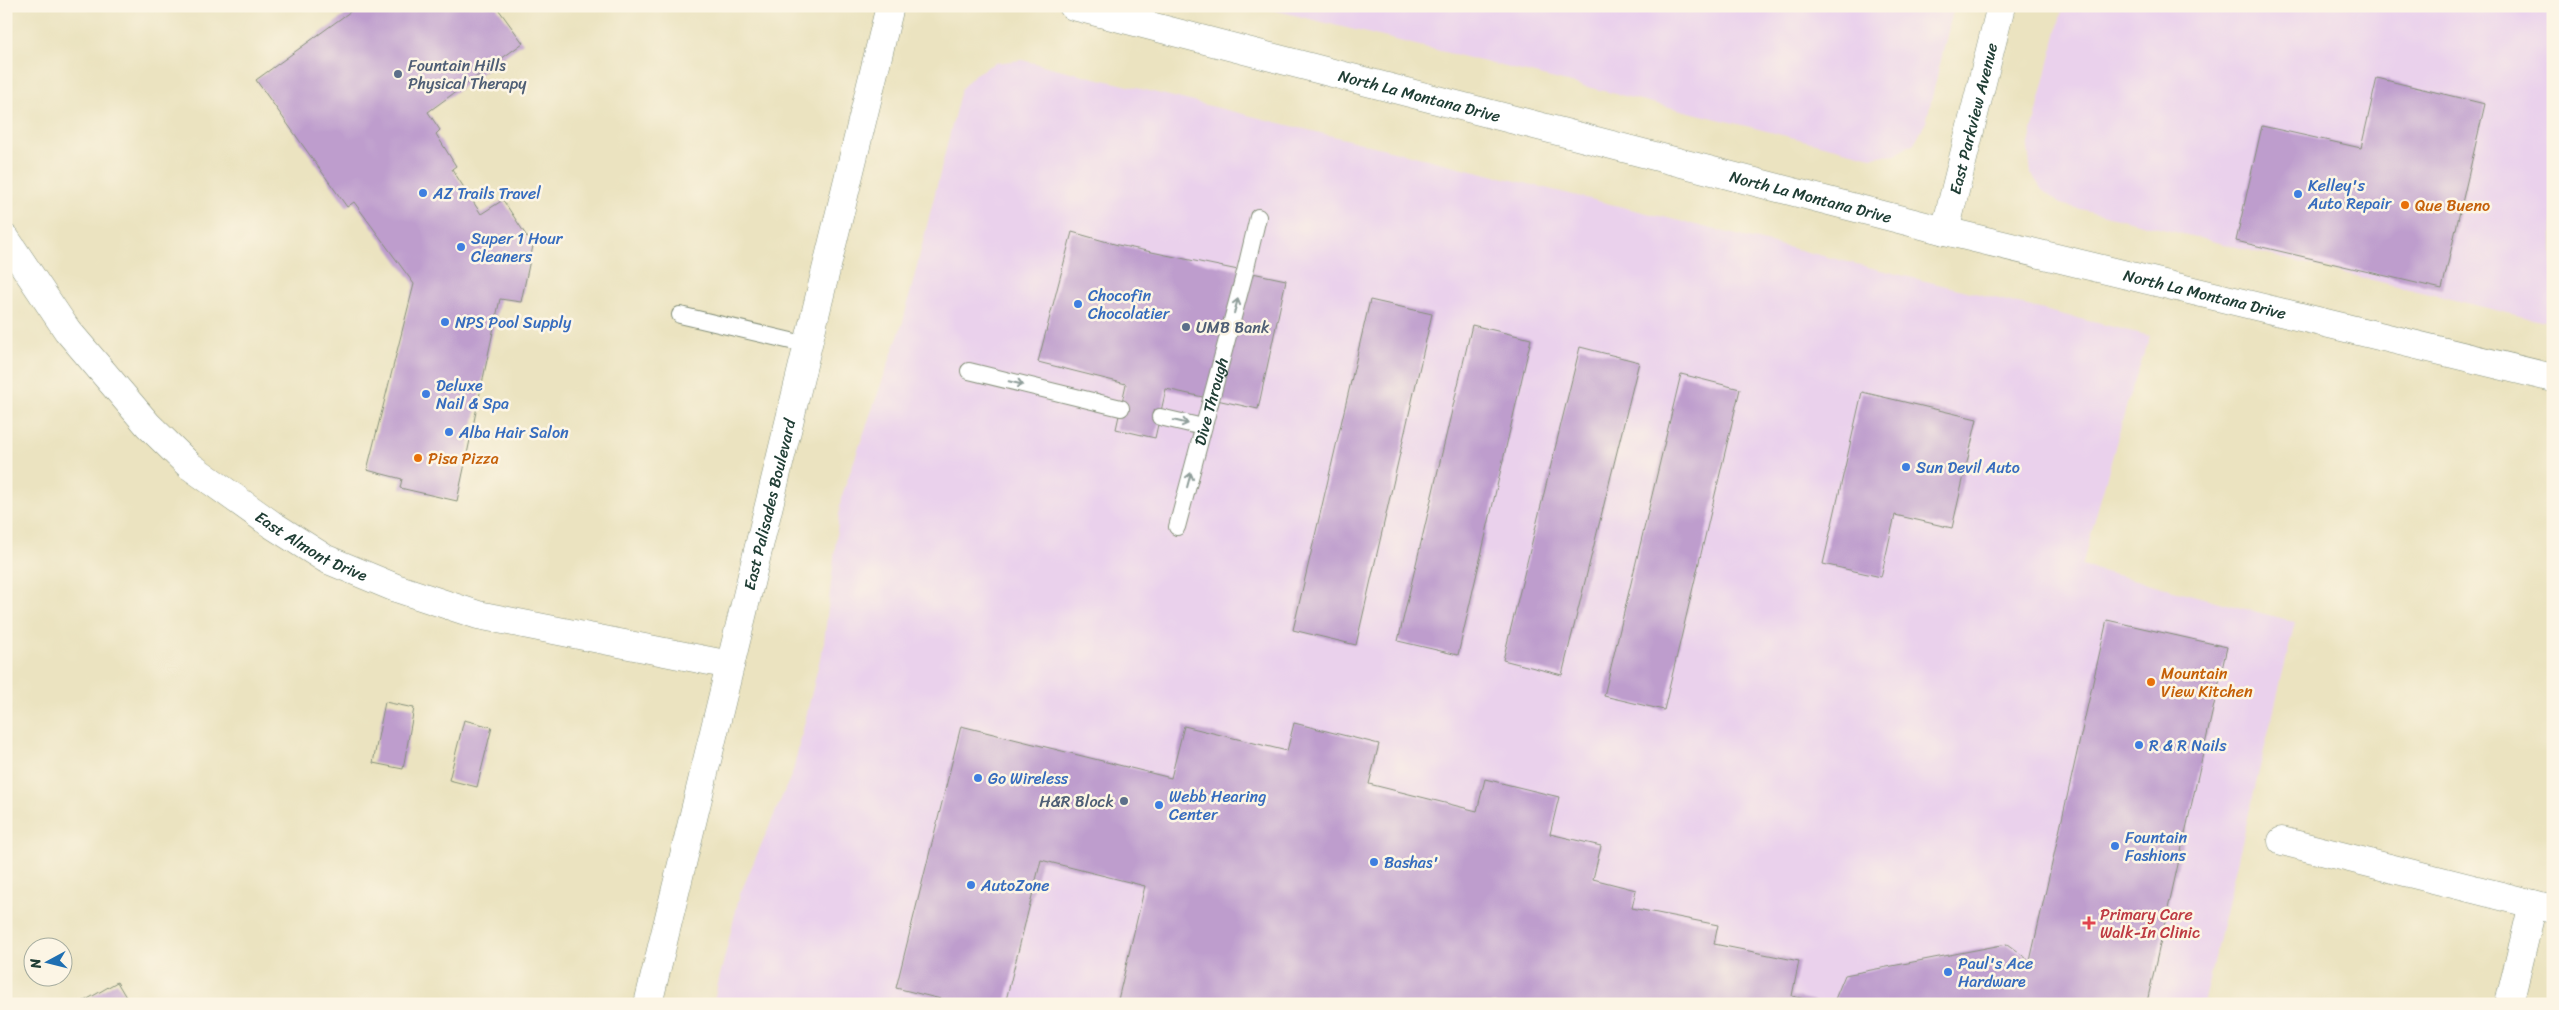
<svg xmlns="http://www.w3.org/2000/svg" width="2559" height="1010" font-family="Sriracha,sans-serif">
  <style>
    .built { fill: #ead1ec }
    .building { fill: #be9dcd }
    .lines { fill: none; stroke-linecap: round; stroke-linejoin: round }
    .service-casing { stroke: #85907a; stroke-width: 18 }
    .minor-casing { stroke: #85907a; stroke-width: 29 }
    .tertiary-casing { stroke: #85907a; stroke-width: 29 }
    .service { stroke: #fff; stroke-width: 16 }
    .minor { stroke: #fff; stroke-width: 28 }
    .tertiary { stroke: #fff; stroke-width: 28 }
    .oneway { stroke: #8f9e9a }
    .service-dot { fill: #5c6f8a; stroke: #fcf5e5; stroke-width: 2 }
    .shop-dot { fill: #3f7fe0; stroke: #fcf5e5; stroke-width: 2 }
    .food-dot { fill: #e8710a; stroke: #fcf5e5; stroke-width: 2 }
    .health-dot { fill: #e0444e; stroke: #fcf5e5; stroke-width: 2 }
    .labels { text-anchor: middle; stroke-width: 5; stroke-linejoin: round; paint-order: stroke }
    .service-label { font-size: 16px; fill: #4e5e75; stroke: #fcf5e5; text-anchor: start }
    .street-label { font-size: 16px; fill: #1f3d34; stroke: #fcf5e5 }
    .shop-label { font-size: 16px; fill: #366cbe; stroke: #fcf5e5; text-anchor: start }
    .food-label { font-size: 16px; fill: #c56008; stroke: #fcf5e5; text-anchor: start }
    .health-label { font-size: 16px; fill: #be3a42; stroke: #fcf5e5; text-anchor: start }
  </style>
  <rect width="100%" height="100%" fill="#fcf5e5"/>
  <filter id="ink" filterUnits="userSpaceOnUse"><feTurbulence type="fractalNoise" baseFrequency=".02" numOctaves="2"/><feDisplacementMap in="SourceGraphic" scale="10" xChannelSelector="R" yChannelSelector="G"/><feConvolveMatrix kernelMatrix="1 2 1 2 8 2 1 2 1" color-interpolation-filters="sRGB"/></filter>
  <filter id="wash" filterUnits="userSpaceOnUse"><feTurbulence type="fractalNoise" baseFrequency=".0096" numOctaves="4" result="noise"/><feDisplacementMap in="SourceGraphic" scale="20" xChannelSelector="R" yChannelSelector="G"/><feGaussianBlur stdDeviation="1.12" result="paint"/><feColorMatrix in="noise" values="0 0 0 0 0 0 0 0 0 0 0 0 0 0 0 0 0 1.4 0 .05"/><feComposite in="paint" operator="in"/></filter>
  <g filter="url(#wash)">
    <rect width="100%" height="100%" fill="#ebe3c0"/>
    <g class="built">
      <path d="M1257 6H1954L1926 122 1914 143 1896 154 1872 157Z"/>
      <path d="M2063 6H2553V324L2060 204 2042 190 2031 173 2028 148Z"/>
      <path d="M1022 60 2150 336 2129 397 2082 566 2295 622 2203 1004H713L740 894 793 771 824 642 841 498 903 322 961 89 975 74 995 63Z"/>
    </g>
    <g id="blocks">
      <g class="building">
        <path d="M358 6H496L523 43 428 112 440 130 436 134 456 166 452 169 481 214 503 200 533 246 521 302 500 299 457 501 400 488 402 479 367 470 414 284 354 202 347 207 256 80Z"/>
        <path d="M2377 78 2485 104 2442 289 2236 241 2262 126 2361 148Z"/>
        <path d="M1072 232 1118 245 1286 280 1258 409 1166 389 1155 438 1116 429 1126 384 1038 362Z"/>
        <path d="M1370 300 1432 314 1356 645 1293 630Z"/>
        <path d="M1472 325 1531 339 1458 655 1398 641Z"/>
        <path d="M1580 347 1639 362 1562 675 1503 660Z"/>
        <path d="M1681 374 1740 389 1664 710 1604 696Z"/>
        <path d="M1862 392 1977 419 1952 528 1895 515 1881 577 1823 564Z"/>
        <path d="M2107 620 2227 647 2147 1002 1833 1004 1845 975 2007 944 2030 961Z"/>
        <path d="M385 702 414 708 403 769 373 763Z"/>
        <path d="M464 720 492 727 477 787 449 780Z"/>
        <path d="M1294 723 1379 744 1369 784 1477 811 1485 779 1559 797 1550 834 1601 846 1593 879 1636 890 1632 908 1718 925 1714 944 1799 961 1792 996 1828 1004H1117L1145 886 1041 860 1005 1004H961L896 988 961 726 1171 778 1184 726 1287 751Z"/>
        <path d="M117 982 130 1004H79Z"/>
      </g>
    </g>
  </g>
  <g filter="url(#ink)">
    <use href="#blocks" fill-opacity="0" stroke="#85907a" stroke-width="1"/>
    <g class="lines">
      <defs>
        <g id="service">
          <path d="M680 315 808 345"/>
          <path d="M969 371 1121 408"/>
          <path d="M1160 417 1203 427"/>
          <path id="s1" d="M1177 527 1245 272 1258 217"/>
        </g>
        <g id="minor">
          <path id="s2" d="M1073 6 1945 231 2553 378"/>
          <path id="s3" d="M1945 231 2001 6"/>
          <path id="s4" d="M6 239 67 330 148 425 190 466 271 524 326 559 396 588 478 615 730 665"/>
          <path d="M2282 841 2553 909"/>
          <path d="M2509 1004 2533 904"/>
        </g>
        <g id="tertiary">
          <path id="s5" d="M648 1004 890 6"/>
        </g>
      </defs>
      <use href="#service" class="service-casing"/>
      <use href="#minor" class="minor-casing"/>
      <use href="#tertiary" class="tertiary-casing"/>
      <use href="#service" class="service"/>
      <use href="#minor" class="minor"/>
      <use href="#tertiary" class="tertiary"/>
    </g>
    <defs><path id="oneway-shaft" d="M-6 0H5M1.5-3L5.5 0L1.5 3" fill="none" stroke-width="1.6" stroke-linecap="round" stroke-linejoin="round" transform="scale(1.25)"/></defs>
    <g class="oneway">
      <use href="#oneway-shaft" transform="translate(1236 306) rotate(-75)"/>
      <use href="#oneway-shaft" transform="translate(1016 383) rotate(13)"/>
      <use href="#oneway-shaft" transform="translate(1181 422) rotate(14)"/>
      <use href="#oneway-shaft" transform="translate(1189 480) rotate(-75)"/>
    </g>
  </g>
  <g class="service-dot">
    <circle cx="398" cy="74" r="5"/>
    <circle cx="1186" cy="327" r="5"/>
    <circle cx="1124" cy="801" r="5"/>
  </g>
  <g class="shop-dot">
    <circle cx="423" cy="193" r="5"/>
    <circle cx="2298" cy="194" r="5"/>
    <circle cx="461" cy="247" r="5"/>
    <circle cx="1078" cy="304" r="5"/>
    <circle cx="445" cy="322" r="5"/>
    <circle cx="426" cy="394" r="5"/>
    <circle cx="449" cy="432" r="5"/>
    <circle cx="1906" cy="467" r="5"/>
    <circle cx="2139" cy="745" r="5"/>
    <circle cx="978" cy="778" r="5"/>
    <circle cx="1159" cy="805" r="5"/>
    <circle cx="2115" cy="846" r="5"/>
    <circle cx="1374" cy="862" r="5"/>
    <circle cx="971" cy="885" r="5"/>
    <circle cx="1948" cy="972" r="5"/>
  </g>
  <g class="food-dot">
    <circle cx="2405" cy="205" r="5"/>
    <circle cx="418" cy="458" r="5"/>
    <circle cx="2151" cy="682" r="5"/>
  </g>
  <path class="health-dot" d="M2086.5 915.5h5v5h5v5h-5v5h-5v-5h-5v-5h5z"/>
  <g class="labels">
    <g class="service-label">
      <text x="408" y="71">Fountain Hills<tspan x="408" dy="18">Physical Therapy</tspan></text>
      <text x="1196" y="333">UMB Bank</text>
      <text x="1114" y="807" text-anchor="end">H&amp;R Block</text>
    </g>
    <g class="street-label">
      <text dy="6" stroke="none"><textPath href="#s2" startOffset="358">North La Montana Drive</textPath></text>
      <text dy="6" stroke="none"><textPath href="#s3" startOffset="116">East Parkview Avenue</textPath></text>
      <text dy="6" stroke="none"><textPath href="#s2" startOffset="762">North La Montana Drive</textPath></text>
      <text dy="6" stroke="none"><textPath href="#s2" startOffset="1168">North La Montana Drive</textPath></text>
      <text dy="6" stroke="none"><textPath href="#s1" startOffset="130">Dive Through</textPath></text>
      <text dy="6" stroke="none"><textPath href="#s5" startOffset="514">East Palisades Boulevard</textPath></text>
      <text dy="6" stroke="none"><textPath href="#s4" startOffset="439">East Almont Drive</textPath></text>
    </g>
    <g class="shop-label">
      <text x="2308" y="191">Kelley's<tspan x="2308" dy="18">Auto Repair</tspan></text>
      <text x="433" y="199">AZ Trails Travel</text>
      <text x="471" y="244">Super 1 Hour<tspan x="471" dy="18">Cleaners</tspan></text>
      <text x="1088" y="301">Chocofin<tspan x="1088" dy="18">Chocolatier</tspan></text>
      <text x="455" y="328">NPS Pool Supply</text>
      <text x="436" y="391">Deluxe<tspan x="436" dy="18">Nail &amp; Spa</tspan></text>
      <text x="459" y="438">Alba Hair Salon</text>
      <text x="1916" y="473">Sun Devil Auto</text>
      <text x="2149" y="751">R &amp; R Nails</text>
      <text x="988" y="784">Go Wireless</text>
      <text x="1169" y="802">Webb Hearing<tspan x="1169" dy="18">Center</tspan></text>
      <text x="2125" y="843">Fountain<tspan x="2125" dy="18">Fashions</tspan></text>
      <text x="1384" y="868">Bashas'</text>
      <text x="981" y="891">AutoZone</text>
      <text x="1958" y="969">Paul's Ace<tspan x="1958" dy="18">Hardware</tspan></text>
    </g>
    <g class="food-label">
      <text x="2415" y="211">Que Bueno</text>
      <text x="428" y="464">Pisa Pizza</text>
      <text x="2161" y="679">Mountain<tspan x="2161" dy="18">View Kitchen</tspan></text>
    </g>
    <g class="health-label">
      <text x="2100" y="920">Primary Care<tspan x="2100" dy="18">Walk-In Clinic</tspan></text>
    </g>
  </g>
  <rect width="2559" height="1010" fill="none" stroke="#fcf5e5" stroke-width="25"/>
  <g transform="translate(48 962) rotate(263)"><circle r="24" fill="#fcf5e5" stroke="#a4ab9e"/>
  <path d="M0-4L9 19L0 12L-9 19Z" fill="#1f6fb2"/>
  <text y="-8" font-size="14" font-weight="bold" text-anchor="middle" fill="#1f3d34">N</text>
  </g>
</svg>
